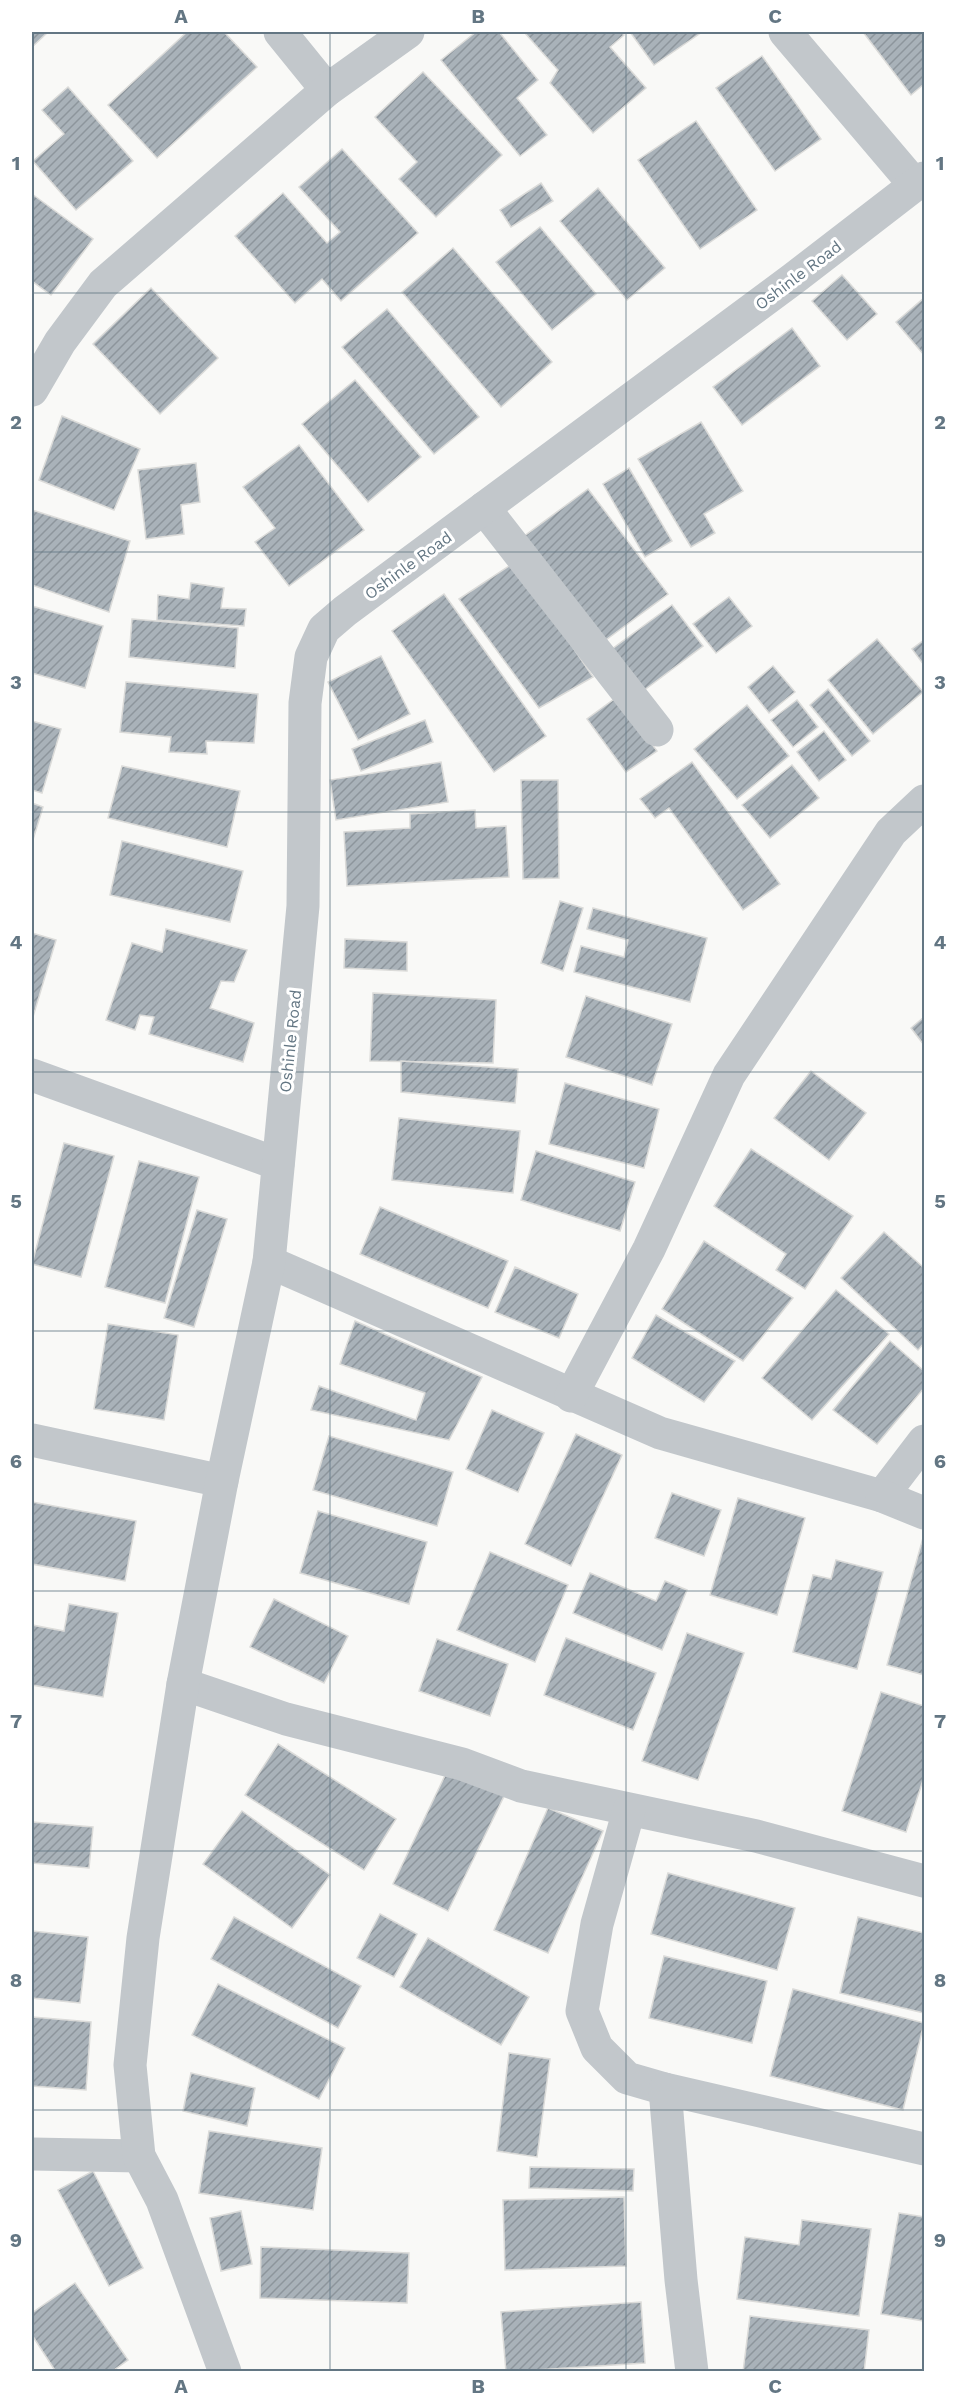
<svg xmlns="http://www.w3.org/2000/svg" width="956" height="2403" font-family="'Work Sans',sans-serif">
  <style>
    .building { fill: url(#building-hatch); stroke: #dbdbd9; stroke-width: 1.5 }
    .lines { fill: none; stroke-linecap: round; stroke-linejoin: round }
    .street { stroke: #c2c7cb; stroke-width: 33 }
    .grid { fill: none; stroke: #637683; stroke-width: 1.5; stroke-opacity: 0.55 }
    .labels { text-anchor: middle; stroke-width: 6; stroke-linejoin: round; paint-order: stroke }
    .street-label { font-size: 16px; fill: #637683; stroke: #fff }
    .neatline { fill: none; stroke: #637683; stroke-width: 2 }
    .grid-label { font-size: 20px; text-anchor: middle; font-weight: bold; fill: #637683 }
  </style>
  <defs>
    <pattern id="building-hatch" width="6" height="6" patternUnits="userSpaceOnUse" patternTransform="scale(1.5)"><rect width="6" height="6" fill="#a9b2b9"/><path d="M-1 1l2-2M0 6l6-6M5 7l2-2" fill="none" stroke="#8d959c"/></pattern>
  </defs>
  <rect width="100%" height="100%" fill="#f9f9f7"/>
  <g class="building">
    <path d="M32 32H48L32 47Z"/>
    <path d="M187 32H224L257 67 157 158 108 105Z"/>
    <path d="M476 32H499L538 80 517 98 547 135 520 156 441 60Z"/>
    <path d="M524 32H621L624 35 610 47 646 88 593 133 550 83 558 70Z"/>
    <path d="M630 32H702L654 65Z"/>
    <path d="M863 32H924V84L911 95Z"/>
    <path d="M762 56 821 139 775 171 716 88Z"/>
    <path d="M423 72 502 155 436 217 399 179 417 162 375 117Z"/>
    <path d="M68 87 133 161 76 210 33 161 64 134 42 110Z"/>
    <path d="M696 121 757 210 700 249 638 160Z"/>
    <path d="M342 149 418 233 341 301 322 279 295 303 235 236 283 193 327 243 340 232 299 187Z"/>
    <path d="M541 183 553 201 511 227 500 210Z"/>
    <path d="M598 188 665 268 627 300 560 221Z"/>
    <path d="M32 194 93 239 51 295 32 281Z"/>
    <path d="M540 227 596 294 552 330 496 262Z"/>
    <path d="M453 248 552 362 501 407 402 292Z"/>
    <path d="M842 275 877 314 847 340 812 301Z"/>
    <path d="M151 288 218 358 160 414 93 344Z"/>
    <path d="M924 298V355L896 322Z"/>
    <path d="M387 309 479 417 434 454 342 347Z"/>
    <path d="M792 328 820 366 742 425 713 387Z"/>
    <path d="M355 380 421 457 368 502 302 424Z"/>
    <path d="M62 416 140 449 114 510 39 480Z"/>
    <path d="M701 422 743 491 704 514 715 533 691 547 638 459Z"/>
    <path d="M299 445 364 530 289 586 255 542 275 528 243 487Z"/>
    <path d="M196 463 200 502 181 505 184 534 146 539 138 470Z"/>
    <path d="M629 468 672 541 645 557 603 484Z"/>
    <path d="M588 489 668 594 603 642 523 537Z"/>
    <path d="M32 510 130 541 109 612 32 585Z"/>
    <path d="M515 562 593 677 539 708 459 599Z"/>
    <path d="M191 583 224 588 221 608 246 609 244 626 157 620 158 595 189 599Z"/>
    <path d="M444 594 546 736 494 772 392 631Z"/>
    <path d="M729 597 752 626 716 653 693 624Z"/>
    <path d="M672 605 703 646 639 694 608 652Z"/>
    <path d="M32 606 103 626 85 688 32 673Z"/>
    <path d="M132 619 238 628 235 668 129 657Z"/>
    <path d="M877 639 923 692 873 734 828 680Z"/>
    <path d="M924 640V665L912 649Z"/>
    <path d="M381 656 410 714 358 740 328 682Z"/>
    <path d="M773 666 795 692 769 713 748 687Z"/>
    <path d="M126 682 258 694 254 743 206 741 207 754 169 752 171 737 120 732Z"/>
    <path d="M828 689 870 741 852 756 810 705Z"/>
    <path d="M617 697 657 751 626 772 587 719Z"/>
    <path d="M797 700 818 727 793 747 771 720Z"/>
    <path d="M747 705 789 756 737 799 694 749Z"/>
    <path d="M425 720 433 742 361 771 352 749Z"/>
    <path d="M32 721 61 729 42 793 32 790Z"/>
    <path d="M824 731 846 760 819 781 797 752Z"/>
    <path d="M441 762 448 802 336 820 330 780Z"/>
    <path d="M692 762 780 884 743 910 669 808 655 818 640 799Z"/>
    <path d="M792 765 819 798 770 838 742 805Z"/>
    <path d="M122 766 240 791 227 847 108 818Z"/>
    <path d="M521 780H558L559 878 523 879Z"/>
    <path d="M32 803 43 807 32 843Z"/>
    <path d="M475 810 476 828 506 826 509 877 347 886 344 832 410 828V814Z"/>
    <path d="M122 841 243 871 230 922 110 895Z"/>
    <path d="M560 901 583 908 563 971 541 963Z"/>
    <path d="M593 908 707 938 690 1002 574 972 581 946 624 957 628 940 587 929Z"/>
    <path d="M166 929 247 950 234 982 221 981 210 1008 254 1023 243 1062 149 1034 154 1017 140 1015 135 1030 106 1020 132 943 162 952Z"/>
    <path d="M32 933 56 940 32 1020Z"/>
    <path d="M345 939 407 942V971L344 968Z"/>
    <path d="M373 993 496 1000 493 1063 370 1061Z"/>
    <path d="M586 996 672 1024 652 1085 566 1057Z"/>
    <path d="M924 1017V1045L911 1028Z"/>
    <path d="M401 1061 518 1069 515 1103 401 1092Z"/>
    <path d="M811 1071 866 1113 829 1160 774 1118Z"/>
    <path d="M565 1083 659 1109 644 1168 549 1144Z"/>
    <path d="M399 1118 520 1131 513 1193 392 1180Z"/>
    <path d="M64 1143 114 1156 81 1277 32 1264Z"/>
    <path d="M751 1149 853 1216 805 1289 776 1270 786 1254 714 1206Z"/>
    <path d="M536 1151 635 1182 620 1231 521 1200Z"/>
    <path d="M139 1161 199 1177 165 1303 105 1287Z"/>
    <path d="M380 1207 508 1261 488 1308 360 1254Z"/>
    <path d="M197 1210 227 1219 194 1327 164 1318Z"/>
    <path d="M884 1232 924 1268V1343L918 1350 841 1278Z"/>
    <path d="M704 1241 793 1298 743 1361 662 1309Z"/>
    <path d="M515 1267 578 1294 559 1338 495 1312Z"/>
    <path d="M836 1290 889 1334 812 1420 762 1378Z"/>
    <path d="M656 1315 735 1361 704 1402 632 1358Z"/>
    <path d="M355 1321 482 1377 449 1440 311 1410 319 1386 416 1420 425 1393 340 1364Z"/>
    <path d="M108 1324 178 1335 164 1420 94 1409Z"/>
    <path d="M890 1341 924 1371V1388L877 1444 833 1410Z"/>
    <path d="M492 1410 544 1433 518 1492 466 1469Z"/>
    <path d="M576 1434 622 1455 571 1566 525 1544Z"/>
    <path d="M329 1436 453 1472 437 1526 313 1490Z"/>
    <path d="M672 1493 721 1510 704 1556 655 1538Z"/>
    <path d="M738 1498 805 1518 777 1615 710 1595Z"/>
    <path d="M32 1502 136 1521 125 1581 32 1564Z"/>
    <path d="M318 1511 427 1542 409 1604 300 1573Z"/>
    <path d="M923 1538H924V1675L887 1665Z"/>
    <path d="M490 1552 568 1585 535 1662 457 1630Z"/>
    <path d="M836 1560 883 1572 857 1669 793 1652 813 1575 831 1579Z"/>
    <path d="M590 1573 656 1601 665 1581 687 1590 662 1650 573 1613Z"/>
    <path d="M274 1599 348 1636 324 1683 250 1647Z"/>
    <path d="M69 1604 118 1613 103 1697 32 1685V1625L64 1631Z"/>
    <path d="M687 1633 744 1653 698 1780 642 1761Z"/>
    <path d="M566 1638 656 1673 633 1730 544 1695Z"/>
    <path d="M437 1639 508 1664 490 1716 419 1691Z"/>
    <path d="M881 1692 924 1706V1777L906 1832 842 1811Z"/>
    <path d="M278 1744 396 1819 364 1870 245 1795Z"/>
    <path d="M451 1763 507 1790 448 1911 393 1884Z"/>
    <path d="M548 1808 603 1831 548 1953 494 1930Z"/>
    <path d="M242 1811 330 1875 292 1928 203 1864Z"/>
    <path d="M32 1822 93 1827 89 1868 32 1863Z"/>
    <path d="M668 1873 795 1908 777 1970 651 1934Z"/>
    <path d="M380 1914 417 1934 394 1977 357 1958Z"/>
    <path d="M234 1917 361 1986 338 2028 211 1959Z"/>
    <path d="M858 1917 924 1933V2013L840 1993Z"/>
    <path d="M32 1931 88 1937 80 2003 32 1998Z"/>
    <path d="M428 1938 529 1997 501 2045 400 1987Z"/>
    <path d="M664 1956 767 1981 752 2043 649 2018Z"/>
    <path d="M218 1984 345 2048 319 2099 192 2035Z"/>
    <path d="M793 1989 924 2023 903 2110 770 2076Z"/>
    <path d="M32 2017 91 2022 86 2090 32 2086Z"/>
    <path d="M509 2053 550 2059 537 2157 497 2151Z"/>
    <path d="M191 2073 255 2088 247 2126 183 2111Z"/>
    <path d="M209 2131 322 2148 313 2210 199 2193Z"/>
    <path d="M530 2167 634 2169 633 2191 529 2188Z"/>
    <path d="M93 2171 143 2268 109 2286 58 2190Z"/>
    <path d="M624 2197 626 2266 505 2270 503 2200Z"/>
    <path d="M241 2211 252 2264 221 2271 210 2218Z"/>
    <path d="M899 2213 924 2217V2321L881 2314Z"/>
    <path d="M802 2220 871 2229 859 2316 737 2299 745 2237 799 2245Z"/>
    <path d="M261 2247 409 2253 407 2303 260 2298Z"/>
    <path d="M75 2283 128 2360 111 2372H56L32 2335V2313Z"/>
    <path d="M641 2302 645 2363 506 2372 501 2312Z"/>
    <path d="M750 2316 869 2330 864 2372H743Z"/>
  </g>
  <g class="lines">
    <g class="street">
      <path d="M280 32 327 90"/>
      <path d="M785 32 915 185"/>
      <path d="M32 390 60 342 103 284 327 90 408 32"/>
      <path d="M484 508 657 730"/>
      <path d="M32 1075 278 1164"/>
      <path d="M269 1262 660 1433 882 1496 924 1441"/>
      <path d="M571 1396 649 1249 729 1075 891 832 924 801"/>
      <path d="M32 1440 222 1481"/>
      <path d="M882 1496 924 1513"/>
      <path d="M183 1684 286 1719 462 1764 521 1786 756 1836 924 1881"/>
      <path d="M629 1810 597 1924 582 2011 597 2048 627 2078 665 2089"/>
      <path d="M32 2154 139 2156"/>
      <path d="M225 2372 162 2200 139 2156 130 2065 143 1938 183 1684 222 1481 269 1262 303 906 305 703 311 657 324 629 345 611 793 279 924 178"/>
      <path d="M692 2372 681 2280 665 2089 924 2149"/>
    </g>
  </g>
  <path class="grid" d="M330 32V2372M626 32V2372M32 293H924M32 552H924M32 812H924M32 1072H924M32 1331H924M32 1591H924M32 1851H924M32 2110H924"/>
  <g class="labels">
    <g class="street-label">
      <text transform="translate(798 275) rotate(-37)" y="6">Oshinle Road</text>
      <text transform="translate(408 565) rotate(-36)" y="6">Oshinle Road</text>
      <text transform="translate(290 1041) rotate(-84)" y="6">Oshinle Road</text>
    </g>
  </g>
  <rect width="956" height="2403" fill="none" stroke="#ffffff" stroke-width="66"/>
  <rect x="33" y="33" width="890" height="2337" class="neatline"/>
  <g class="grid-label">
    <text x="181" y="23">A</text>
    <text x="478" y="23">B</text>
    <text x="775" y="23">C</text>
    <text x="16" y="170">1</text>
    <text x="940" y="170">1</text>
    <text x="16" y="429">2</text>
    <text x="940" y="429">2</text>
    <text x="16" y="689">3</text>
    <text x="940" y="689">3</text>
    <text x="16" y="949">4</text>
    <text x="940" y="949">4</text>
    <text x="16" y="1208">5</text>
    <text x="940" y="1208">5</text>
    <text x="16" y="1468">6</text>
    <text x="940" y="1468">6</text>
    <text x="16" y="1728">7</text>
    <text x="940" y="1728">7</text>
    <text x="16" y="1987">8</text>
    <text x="940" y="1987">8</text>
    <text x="16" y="2247">9</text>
    <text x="940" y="2247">9</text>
    <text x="181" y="2393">A</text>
    <text x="478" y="2393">B</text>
    <text x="775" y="2393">C</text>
  </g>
</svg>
